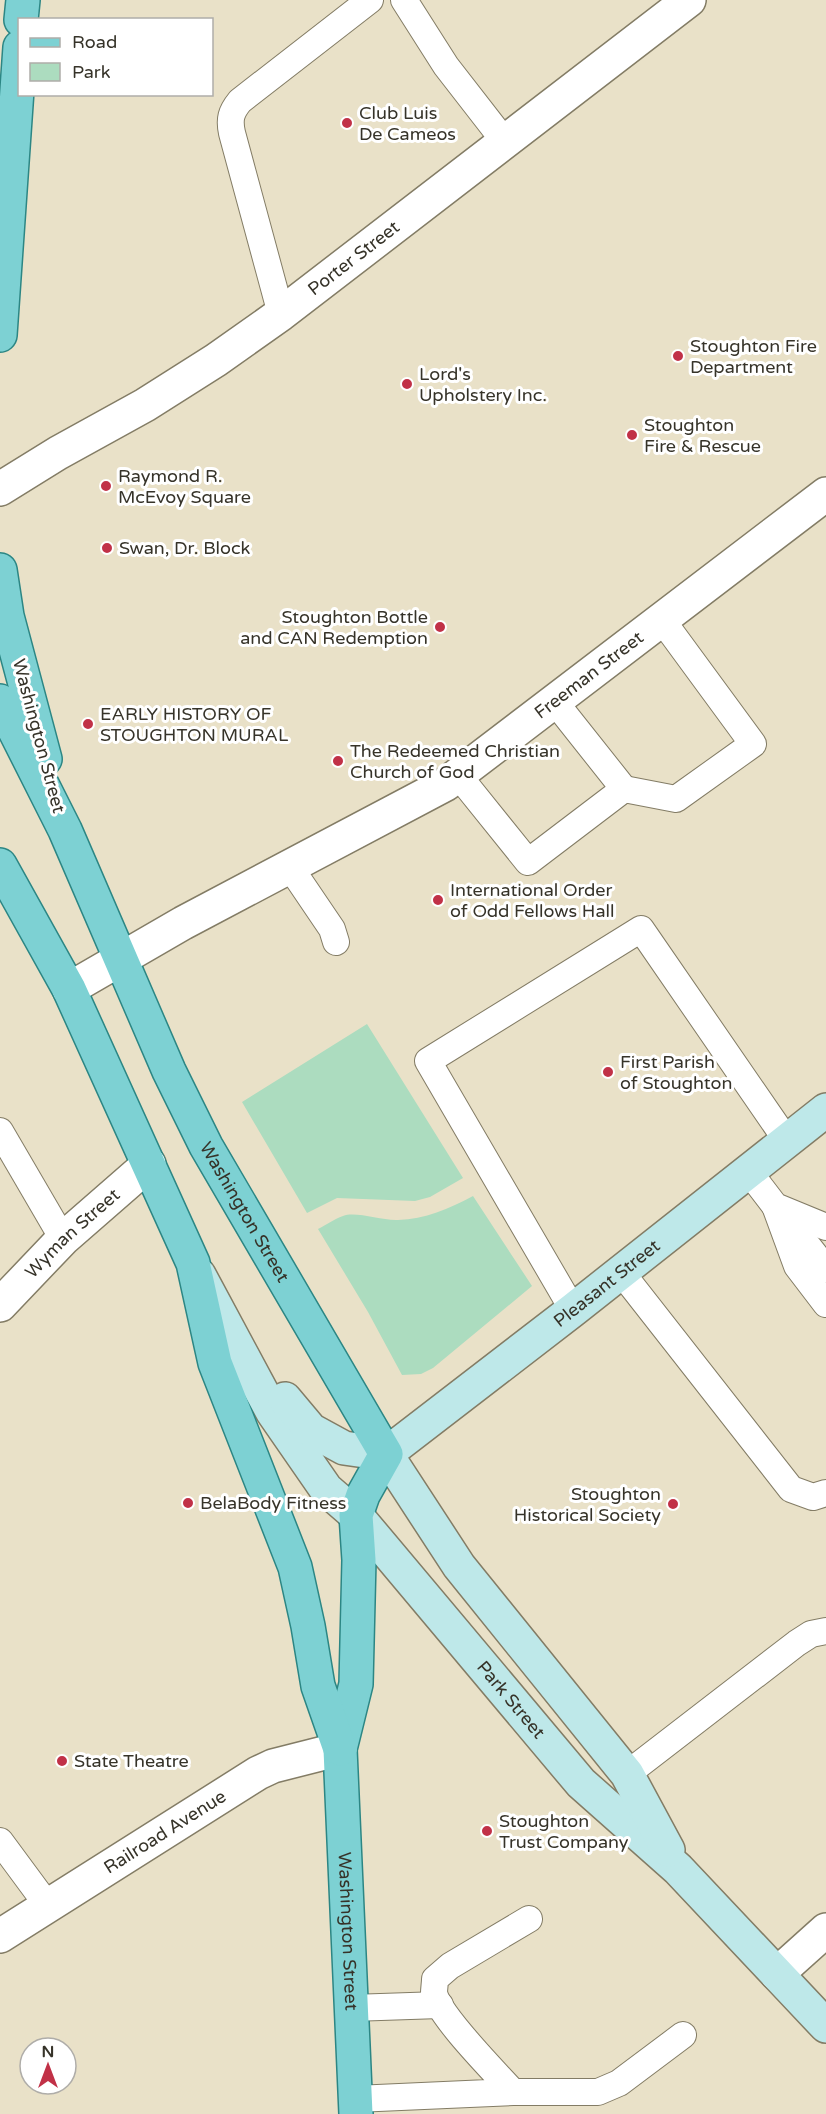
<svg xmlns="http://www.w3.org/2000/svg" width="826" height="2114" font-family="'Varela Round',sans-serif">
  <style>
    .green { fill: #acdcbf }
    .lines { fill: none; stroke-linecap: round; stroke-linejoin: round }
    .service-casing { stroke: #837c65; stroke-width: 28 }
    .minor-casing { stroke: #837c65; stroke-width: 36 }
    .tertiary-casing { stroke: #837c65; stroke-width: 36 }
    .secondary-casing { stroke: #837c65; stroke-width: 36 }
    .primary-casing { stroke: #2c8684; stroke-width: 36 }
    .service { stroke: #fff; stroke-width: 26 }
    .minor { stroke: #fff; stroke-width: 33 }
    .tertiary { stroke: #fff; stroke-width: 33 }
    .secondary { stroke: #bee8e9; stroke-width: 33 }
    .primary { stroke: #7dd1d3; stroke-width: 33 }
    .poi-dot { fill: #c13147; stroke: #fff; stroke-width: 2 }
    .labels { text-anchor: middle; stroke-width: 6; stroke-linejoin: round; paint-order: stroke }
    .poi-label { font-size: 18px; fill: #363329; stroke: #fff; text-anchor: start }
    .street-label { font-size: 18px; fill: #363329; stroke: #fff }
  </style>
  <rect width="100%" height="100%" fill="#e9e1c8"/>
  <g class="green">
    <path d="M367 1024 463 1178 430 1197 415 1201 337 1198 307 1213 242 1102Z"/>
    <path d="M473 1196 532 1286 433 1368 421 1374 402 1375 368 1312 318 1229C326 1225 334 1219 343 1216 356 1211 382 1221 398 1220 425 1219 449 1209 473 1196Z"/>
  </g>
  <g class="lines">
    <defs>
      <g id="service">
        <path d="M404 0 446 66 505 142"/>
        <path d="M281 314 232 133C229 119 231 112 240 101L370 0"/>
        <path d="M555 702 624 789"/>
        <path d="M458 775 528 862 624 789 676 799 753 744 662 620"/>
        <path d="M290 867 332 929 336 942"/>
        <path d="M0 1131 63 1239"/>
        <path d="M749 1172 775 1206 826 1227"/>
        <path d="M775 1206 797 1266 826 1304"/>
        <path d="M789 1222 826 1269"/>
        <path d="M621 1272 791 1489 813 1497 826 1493"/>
        <path d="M573 1310 428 1061 641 929 787 1141"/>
        <path d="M627 1774 797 1643 811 1634 826 1631"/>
        <path d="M0 1841 48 1906"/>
        <path d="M351 2008 440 2005"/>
        <path d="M513 2092H598L619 2083 683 2035"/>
        <path d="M355 2099 513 2092C495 2072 439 2016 434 1993 434 1989 435 1983 435 1979L450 1966 529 1919"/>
      </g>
      <g id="minor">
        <path id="s1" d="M0 489 58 453 145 405 216 360 281 314 689 0"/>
        <path id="s2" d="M69 989 183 923 446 784 826 494"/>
        <path id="s3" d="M0 1936 258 1773 273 1766 340 1749"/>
        <path d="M777 1974 826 1930"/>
      </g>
      <g id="tertiary">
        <path id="s4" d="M0 1305 63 1239 149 1164"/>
      </g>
      <g id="secondary">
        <path id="s5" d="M199 1275 272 1411 326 1489 356 1515 581 1783 678 1869 826 2026"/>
        <path d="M285 1399 311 1430 344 1448 386 1454 459 1566 627 1774 668 1850"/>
        <path id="s6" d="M386 1454 573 1310 826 1110"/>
      </g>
      <g id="primary">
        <path d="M21 20 23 0"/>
        <path d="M0 335 20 47"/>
        <path d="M0 570 7 616 45 759"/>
        <path id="s7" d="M0 701 65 830 169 1071 206 1146 386 1454 363 1495 356 1515 359 1560 356 1684 340 1749 356 2114"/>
        <path d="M0 865 69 989 193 1263 215 1363 295 1567 308 1626 318 1686 340 1749"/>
      </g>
    </defs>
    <use href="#service" class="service-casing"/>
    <use href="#minor" class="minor-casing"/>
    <use href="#tertiary" class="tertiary-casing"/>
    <use href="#secondary" class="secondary-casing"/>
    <use href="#primary" class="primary-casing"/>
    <use href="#service" class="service"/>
    <use href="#minor" class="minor"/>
    <use href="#tertiary" class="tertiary"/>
    <use href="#secondary" class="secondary"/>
    <use href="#primary" class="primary"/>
  </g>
  <g class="poi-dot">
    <circle cx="347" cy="123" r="6"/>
    <circle cx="678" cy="356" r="6"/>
    <circle cx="407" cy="384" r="6"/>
    <circle cx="632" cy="435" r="6"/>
    <circle cx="106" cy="486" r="6"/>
    <circle cx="107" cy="548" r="6"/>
    <circle cx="440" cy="627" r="6"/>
    <circle cx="88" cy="724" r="6"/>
    <circle cx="338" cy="761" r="6"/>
    <circle cx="438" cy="900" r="6"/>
    <circle cx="608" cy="1072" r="6"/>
    <circle cx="188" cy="1503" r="6"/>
    <circle cx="673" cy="1504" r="6"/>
    <circle cx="62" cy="1761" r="6"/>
    <circle cx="487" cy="1831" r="6"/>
  </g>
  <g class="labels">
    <g class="poi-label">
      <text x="359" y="119">Club Luis<tspan x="359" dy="21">De Cameos</tspan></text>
      <text x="690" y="352">Stoughton Fire<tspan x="690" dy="21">Department</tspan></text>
      <text x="419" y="380">Lord's<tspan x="419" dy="21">Upholstery Inc.</tspan></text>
      <text x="644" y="431">Stoughton<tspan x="644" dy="21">Fire &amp; Rescue</tspan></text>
      <text x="118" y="482">Raymond R.<tspan x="118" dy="21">McEvoy Square</tspan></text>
      <text x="119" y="554">Swan, Dr. Block</text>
      <text x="428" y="623" text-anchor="end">Stoughton Bottle<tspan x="428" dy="21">and CAN Redemption</tspan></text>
      <text x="100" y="720">EARLY HISTORY OF<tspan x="100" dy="21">STOUGHTON MURAL</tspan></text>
      <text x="350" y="757">The Redeemed Christian<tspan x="350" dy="21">Church of God</tspan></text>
      <text x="450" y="896">International Order<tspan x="450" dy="21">of Odd Fellows Hall</tspan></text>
      <text x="620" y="1068">First Parish<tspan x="620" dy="21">of Stoughton</tspan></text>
      <text x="661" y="1500" text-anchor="end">Stoughton<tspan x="661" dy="21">Historical Society</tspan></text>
      <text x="200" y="1509">BelaBody Fitness</text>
      <text x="74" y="1767">State Theatre</text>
      <text x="499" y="1827">Stoughton<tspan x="499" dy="21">Trust Company</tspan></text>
    </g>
    <g class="street-label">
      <text dy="6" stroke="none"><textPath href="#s1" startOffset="423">Porter Street</textPath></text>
      <text dy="6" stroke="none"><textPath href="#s2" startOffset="609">Freeman Street</textPath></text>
      <text transform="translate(39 736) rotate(75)" y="6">Washington Street</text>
      <text dy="6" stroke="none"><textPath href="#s7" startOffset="567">Washington Street</textPath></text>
      <text dy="6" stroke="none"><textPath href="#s4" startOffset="102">Wyman Street</textPath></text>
      <text dy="6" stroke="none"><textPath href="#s6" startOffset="279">Pleasant Street</textPath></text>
      <text dy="6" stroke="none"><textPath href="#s5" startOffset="530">Park Street</textPath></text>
      <text dy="6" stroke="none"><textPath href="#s3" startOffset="195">Railroad Avenue</textPath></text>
      <text dy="6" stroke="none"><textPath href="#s7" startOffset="1334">Washington Street</textPath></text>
    </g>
  </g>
  <rect x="18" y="18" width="195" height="78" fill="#ffffff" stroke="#afada9" stroke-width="1.5"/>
  <rect x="30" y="38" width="30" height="9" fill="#7dd1d3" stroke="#afada9" stroke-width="1.5"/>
  <text x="72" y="48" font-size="18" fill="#363329">Road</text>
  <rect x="30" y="63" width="30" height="18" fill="#acdcbf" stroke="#afada9" stroke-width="1.5"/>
  <text x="72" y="78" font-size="18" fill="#363329">Park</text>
  <g transform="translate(48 2066)"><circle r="28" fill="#ffffff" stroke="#afada9" stroke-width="1.5"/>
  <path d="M0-4.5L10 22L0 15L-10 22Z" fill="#c13147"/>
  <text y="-9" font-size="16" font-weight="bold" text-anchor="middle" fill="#363329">N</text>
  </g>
</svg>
